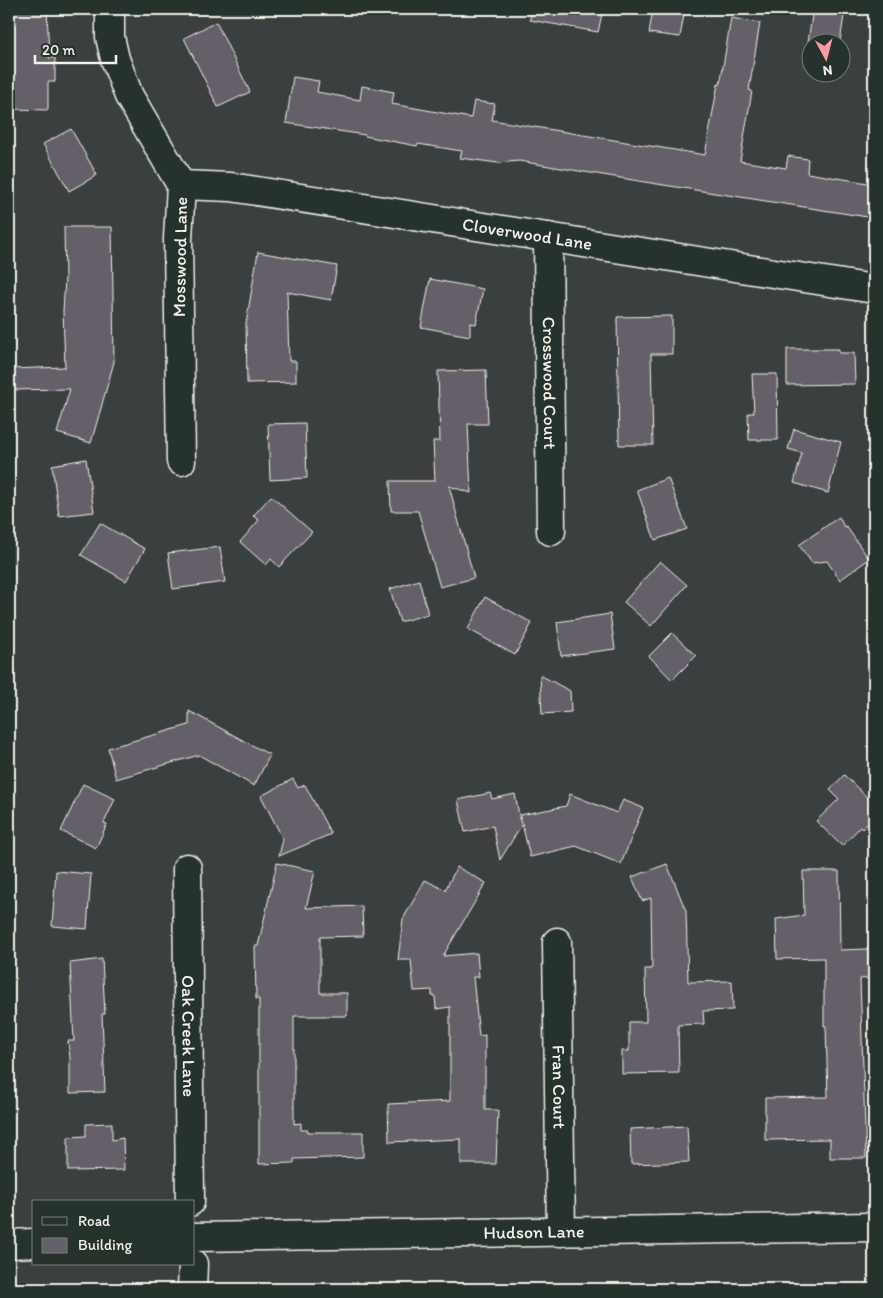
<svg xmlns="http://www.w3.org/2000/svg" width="883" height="1298" font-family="Itim,sans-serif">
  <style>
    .building { fill: #655f69; stroke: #f4f1e8 }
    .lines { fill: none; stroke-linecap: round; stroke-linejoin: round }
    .street-casing { stroke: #f4f1e8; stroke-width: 31 }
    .street { stroke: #26332d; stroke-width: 28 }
    .labels { text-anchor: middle; stroke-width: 4; stroke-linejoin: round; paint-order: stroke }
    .street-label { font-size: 18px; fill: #f4f1e8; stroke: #26332d }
  </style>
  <rect width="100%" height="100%" fill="#39403f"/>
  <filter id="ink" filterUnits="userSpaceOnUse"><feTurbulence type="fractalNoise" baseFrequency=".02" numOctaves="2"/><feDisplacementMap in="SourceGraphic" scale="10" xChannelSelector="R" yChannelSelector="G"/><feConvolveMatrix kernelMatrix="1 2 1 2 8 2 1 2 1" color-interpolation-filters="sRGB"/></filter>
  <g filter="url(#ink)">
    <g class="building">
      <path d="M13 9H47L49 58H55V82H48V110L13 109Z"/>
      <path d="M531 9H603L598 32 530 20Z"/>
      <path d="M653 9H685L680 37 649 33Z"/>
      <path d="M813 9H845L840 42H808Z"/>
      <path d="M731 18 760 23 749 90 752 91 740 161 786 168 788 156 808 159 807 173 874 184V218L651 183 519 161 498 163 460 158 462 151 418 144 417 146 365 136V135L286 123 293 77 319 81 317 92 360 100 362 86 394 92 392 104 471 118 474 101 495 104 492 120 705 155 718 84 720 85Z"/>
      <path d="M216 22 250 92 218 107 184 38Z"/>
      <path d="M71 129 97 175 69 191 43 144Z"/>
      <path d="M64 227H112L114 362 91 443 57 433 70 389 9 390V369L65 367 63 311 65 278Z"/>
      <path d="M258 252 337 266 331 300 287 292 289 361H296V382L247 383 246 324Z"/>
      <path d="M430 279 483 289 476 324 470 323V336L421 327Z"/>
      <path d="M672 316V354H651L653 445H619L617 317Z"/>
      <path d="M787 349H839V353H854L855 384 787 385Z"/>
      <path d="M486 370 488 424H468L471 493 449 486 474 578 440 587 418 511H391L390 481H435L433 441H440L438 371Z"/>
      <path d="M752 374H777L778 440H749L748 413H754Z"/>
      <path d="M305 423 307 478 270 480 268 424Z"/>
      <path d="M794 429 841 442 828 493 794 483 802 453 788 449Z"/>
      <path d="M86 459 94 512 59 516 52 465Z"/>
      <path d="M668 478 687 529 655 540 637 490Z"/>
      <path d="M271 496 312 532 279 567 271 559 266 565 240 542 259 520 253 516Z"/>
      <path d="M839 517 844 527 846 526 869 559 840 580 827 561 812 563 799 545Z"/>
      <path d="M100 523 145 549 126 581 81 555Z"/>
      <path d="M220 547 225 582 173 589 168 553Z"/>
      <path d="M660 561 687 585 651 626 624 602Z"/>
      <path d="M419 580 428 614 400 622 390 589Z"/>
      <path d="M485 597 532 623 515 655 468 629Z"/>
      <path d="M610 614 615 649 561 656 557 622Z"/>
      <path d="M672 633 696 656 672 680 649 656Z"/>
      <path d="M540 675 570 691 571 712 542 714Z"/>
      <path d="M189 711 270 755 254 786 199 755 116 779 108 748 189 725Z"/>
      <path d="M844 775 874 804V817L862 829 860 827 842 846 816 821 839 799 830 790Z"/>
      <path d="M293 779 298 788 305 785 331 834 279 856 283 839 261 796Z"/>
      <path d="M83 784 115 799 104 823 107 824 96 848 61 831Z"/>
      <path d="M490 793 492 799 515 794 521 826 500 860 493 826 465 832 458 800Z"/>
      <path d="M570 794 617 813 623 800 643 808 621 864 576 846 530 857 520 815 566 806Z"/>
      <path d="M277 863 315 871 306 908 362 906 363 936 320 937V993H347V1016H294V1124L301 1123V1130H308V1132H363V1157L294 1159V1163L259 1164V999H256L255 946H258Z"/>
      <path d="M667 864 686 911 688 982 732 981 733 1010 703 1011 704 1024 678 1025 679 1073 622 1074V1051H629V1022H646L645 969H652L651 898 642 901 632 877Z"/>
      <path d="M457 867 486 883 443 956 477 953 479 977H473L479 1036 485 1035V1110H498L496 1164H461V1139L389 1142 388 1104 450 1101V1007L436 1009 435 996H432V990L414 991 411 960H398L403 919 425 880 445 890Z"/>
      <path d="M56 871 91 874 87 929 52 926Z"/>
      <path d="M803 871H839L840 950 868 949V978L860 979 866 1158H830V1139L765 1140V1098L828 1097 826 1026H824V958L777 959 776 919 804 915Z"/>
      <path d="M102 959 105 1014H102L105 1092 70 1093V1058L68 1041H74L70 963Z"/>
      <path d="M112 1123V1140L123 1138 124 1170 68 1171V1137L86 1136V1124Z"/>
      <path d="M687 1126 689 1162 631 1164 630 1129Z"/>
    </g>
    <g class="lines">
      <defs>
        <g id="street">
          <path d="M110 9V37L115 59 129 96 181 185 178 239 181 461"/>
          <path id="s1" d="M181 185 231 187 874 289"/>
          <path id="s2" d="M548 237 551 531"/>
          <path id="s3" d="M187 868 190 1202"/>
          <path id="s4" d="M557 942 561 1232"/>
          <path id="s5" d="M194 1237 874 1227"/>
          <path d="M9 1244 34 1243"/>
          <path d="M192 1289 193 1264"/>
        </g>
      </defs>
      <use href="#street" class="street-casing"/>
      <use href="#street" class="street"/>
    </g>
  </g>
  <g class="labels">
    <g class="street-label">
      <text dy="6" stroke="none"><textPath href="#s1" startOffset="350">Cloverwood Lane</textPath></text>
      <text transform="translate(180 257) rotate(-89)" y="6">Mosswood Lane</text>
      <text dy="6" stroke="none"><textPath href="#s2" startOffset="146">Crosswood Court</textPath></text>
      <text dy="6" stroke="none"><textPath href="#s3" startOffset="168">Oak Creek Lane</textPath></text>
      <text dy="6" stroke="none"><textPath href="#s4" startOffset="145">Fran Court</textPath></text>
      <text dy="6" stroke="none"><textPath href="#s5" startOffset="340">Hudson Lane</textPath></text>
    </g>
  </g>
  <rect width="883" height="1298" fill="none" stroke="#26332d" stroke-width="30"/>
  <rect x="15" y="15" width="853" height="1268" fill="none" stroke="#f4f1e8" stroke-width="2" filter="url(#ink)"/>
  <rect x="32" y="1200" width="162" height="65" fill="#26332d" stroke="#787f78"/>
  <rect x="42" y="1217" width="25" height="8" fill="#26332d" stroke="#787f78"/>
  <text x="78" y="1226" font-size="15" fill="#f4f1e8">Road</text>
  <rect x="42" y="1238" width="25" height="15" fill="#655f69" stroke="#787f78"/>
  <text x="78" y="1250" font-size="15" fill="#f4f1e8">Building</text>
  <g transform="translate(826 58) rotate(173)"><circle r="24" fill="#26332d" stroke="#787f78"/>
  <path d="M0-4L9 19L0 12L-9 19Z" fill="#ff9aa2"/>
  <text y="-8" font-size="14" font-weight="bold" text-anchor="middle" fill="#f4f1e8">N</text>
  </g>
  <path d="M35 55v8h81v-8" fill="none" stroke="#f4f1e8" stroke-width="2.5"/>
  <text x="42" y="55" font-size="15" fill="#f4f1e8" stroke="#26332d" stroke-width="4" paint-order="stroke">20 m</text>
</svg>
